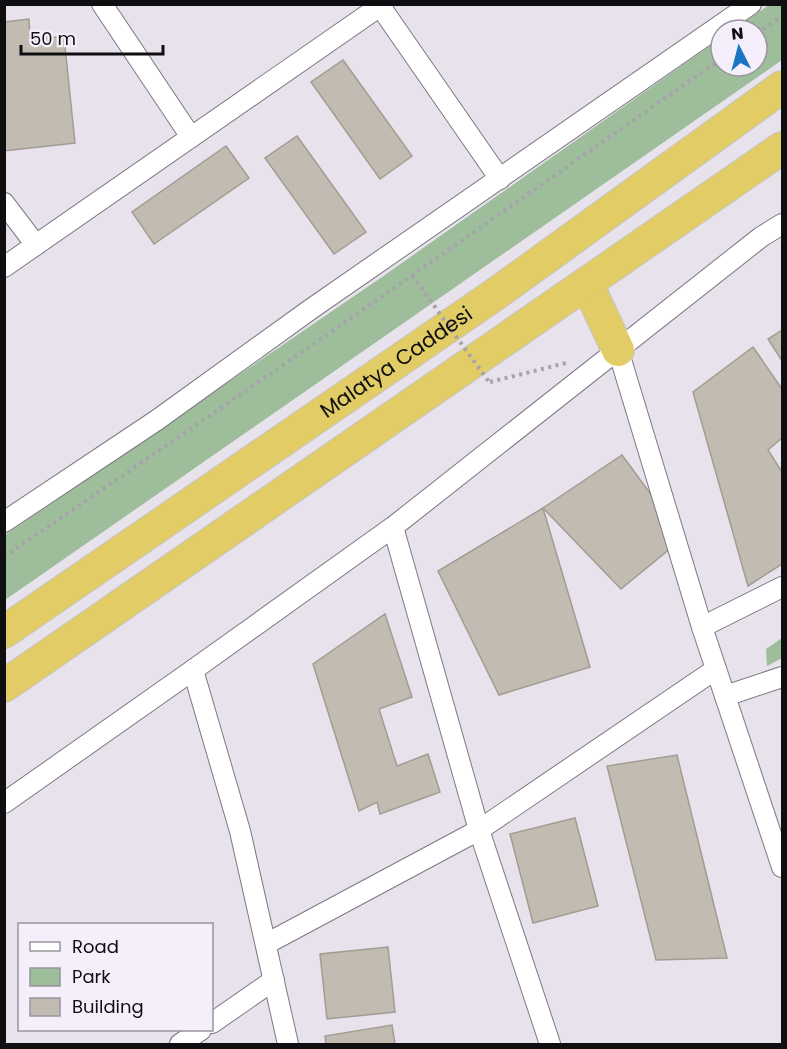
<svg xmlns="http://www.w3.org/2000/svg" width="787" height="1049" font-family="Poppins,sans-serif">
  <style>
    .green { fill: #9dbd9b }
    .building { fill: #c2bbb2; stroke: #a29c92; stroke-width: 1.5 }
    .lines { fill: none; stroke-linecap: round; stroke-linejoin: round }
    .minor-casing { stroke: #7d7882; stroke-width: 22 }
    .trunk-casing { stroke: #c5c5c6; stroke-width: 34 }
    .path { stroke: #a5a2a9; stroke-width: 4; stroke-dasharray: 3 4.5; stroke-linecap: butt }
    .minor { stroke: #fff; stroke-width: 20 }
    .trunk { stroke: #e2cc66; stroke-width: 32 }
    .path-bridge { stroke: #a5a2a9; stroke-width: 4; stroke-dasharray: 3 4.5; stroke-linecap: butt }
    .labels { text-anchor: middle; stroke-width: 4.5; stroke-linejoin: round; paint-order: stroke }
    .street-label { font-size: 21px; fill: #0f0e11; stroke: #f4effa }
  </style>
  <rect width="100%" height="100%" fill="#e7e2ec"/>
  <g class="green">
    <path d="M769 5H782V60L5 600V535L382 277 721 38V66H757V30H732Z"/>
    <path d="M782 638V658L767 666 766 649Z"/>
  </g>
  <g class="building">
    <path d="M29 19 30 38 64 37 75 143 4 151V22Z"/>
    <path d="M343 60 412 156 380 179 311 82Z"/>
    <path d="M297 136 366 232 334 254 265 158Z"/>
    <path d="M226 146 249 178 154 244 132 212Z"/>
    <path d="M782 330V361L768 339Z"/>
    <path d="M753 347 782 389V438L768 450 782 472V564L748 586 693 392Z"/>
    <path d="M622 455 683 538 621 589 543 508Z"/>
    <path d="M543 508 590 667 499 695 438 571Z"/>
    <path d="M385 614 412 697 379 709 397 766 428 754 440 792 380 814 377 802 359 811 313 664Z"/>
    <path d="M677 755 727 958 656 960 607 766Z"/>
    <path d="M575 818 598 906 533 923 510 834Z"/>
    <path d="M388 947 395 1012 327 1019 320 954Z"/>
    <path d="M392 1025 395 1044H326L325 1036Z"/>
  </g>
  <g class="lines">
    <defs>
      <g id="minor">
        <path d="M102 4 191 137"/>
        <path d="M380 6 500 179"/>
        <path d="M4 203 36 245"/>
        <path d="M4 267 383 4"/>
        <path d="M618 350 702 627 782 867"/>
        <path d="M4 522 157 420 311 309 751 4"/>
        <path d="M393 527 479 830 550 1044"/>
        <path d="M702 627 782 587"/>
        <path d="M725 696 782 677"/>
        <path d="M4 803 193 670"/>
        <path d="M266 944 479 830 716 669"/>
        <path d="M212 1023 274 980"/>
        <path d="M180 1044 201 1030"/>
        <path d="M288 1044 240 831 193 670 393 527 761 237 782 224"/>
      </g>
      <g id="trunk">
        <path d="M587 284 618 350"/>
        <path id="s1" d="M4 632 497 293 782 87"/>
        <path d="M4 686 782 148"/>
      </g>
    </defs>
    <use href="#minor" class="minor-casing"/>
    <use href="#trunk" class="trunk-casing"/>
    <g class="path">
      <path d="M757 34 782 16"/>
      <path d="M490 382 570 362"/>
      <path d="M4 557 334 330 721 59"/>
    </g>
    <use href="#minor" class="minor"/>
    <use href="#trunk" class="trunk"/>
    <path class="path-bridge" d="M412 275 489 382"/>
  </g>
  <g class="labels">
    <g class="street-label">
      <text dy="7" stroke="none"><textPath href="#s1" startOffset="476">Malatya Caddesi</textPath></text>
    </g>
  </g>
  <rect width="787" height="1049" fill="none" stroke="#0f0e11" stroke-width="12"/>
  <rect x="18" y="923" width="195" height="108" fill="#f4effa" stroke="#98959d" stroke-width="1.5"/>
  <rect x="30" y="942" width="30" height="9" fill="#ffffff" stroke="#98959d" stroke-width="1.5"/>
  <text x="72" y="953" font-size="18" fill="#0f0e11">Road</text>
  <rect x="30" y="968" width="30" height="18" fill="#9dbd9b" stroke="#98959d" stroke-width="1.5"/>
  <text x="72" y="983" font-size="18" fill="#0f0e11">Park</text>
  <rect x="30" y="998" width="30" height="18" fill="#c2bbb2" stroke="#98959d" stroke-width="1.5"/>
  <text x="72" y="1013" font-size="18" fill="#0f0e11">Building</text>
  <g transform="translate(739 48) rotate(354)"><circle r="28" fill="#f4effa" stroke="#98959d" stroke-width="1.5"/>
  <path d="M0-4.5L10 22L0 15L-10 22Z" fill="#1876c3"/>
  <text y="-9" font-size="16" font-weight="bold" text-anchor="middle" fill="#0f0e11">N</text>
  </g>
  <path d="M21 45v9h142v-9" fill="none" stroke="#0f0e11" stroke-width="3"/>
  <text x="30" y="45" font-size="18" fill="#0f0e11" stroke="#f4effa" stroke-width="4.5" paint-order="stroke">50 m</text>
</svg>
